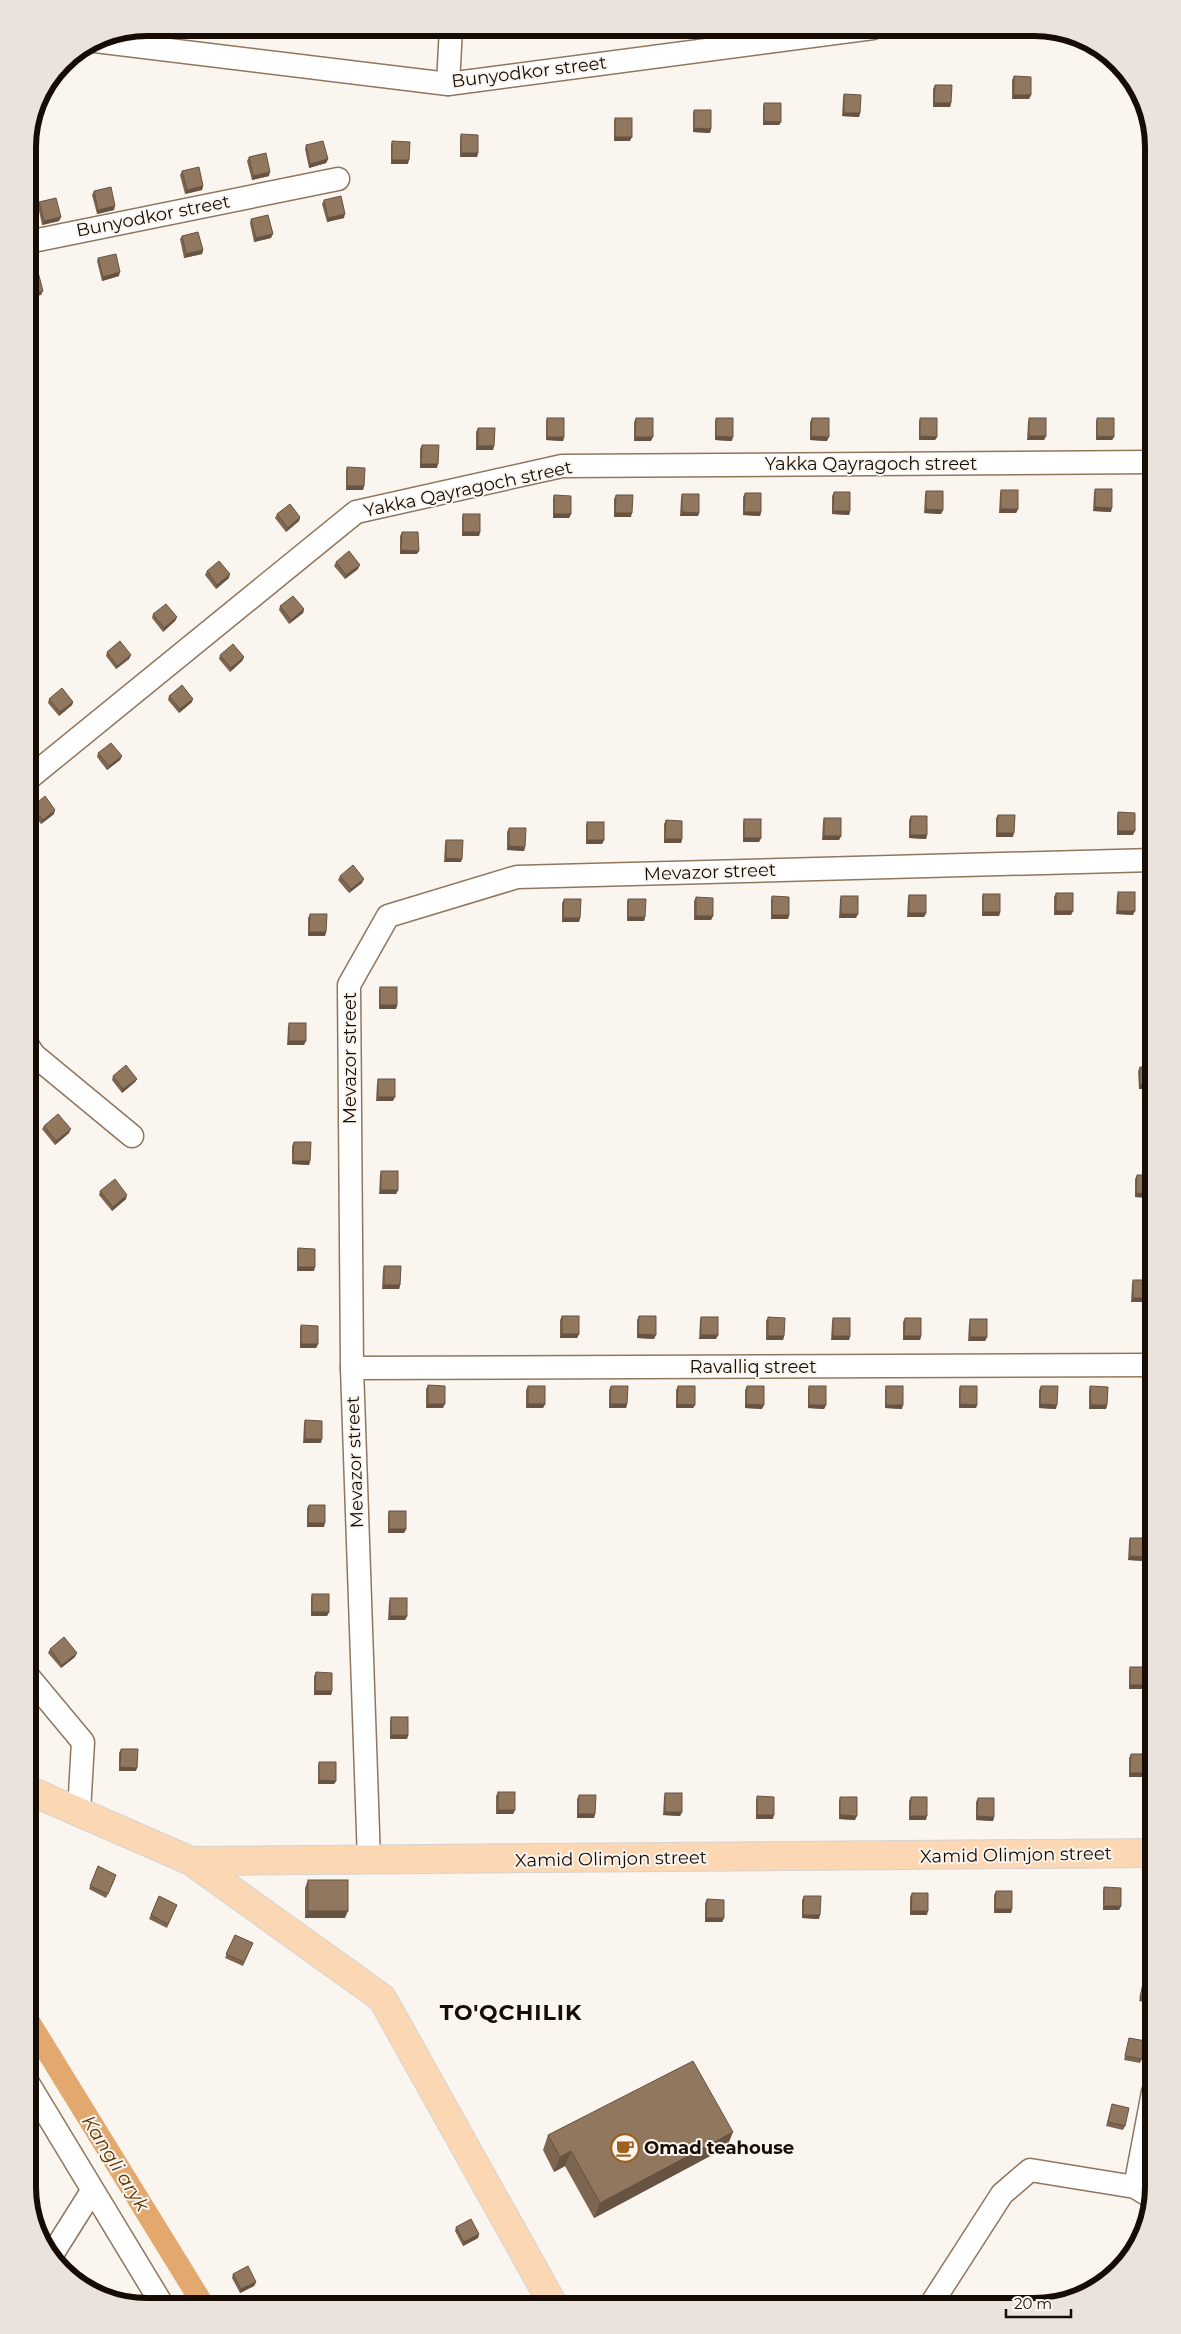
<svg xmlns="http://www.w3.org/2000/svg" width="1181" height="2334" font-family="Montserrat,sans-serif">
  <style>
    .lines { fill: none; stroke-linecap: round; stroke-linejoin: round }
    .canal { stroke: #e2a86d; stroke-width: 22 }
    .minor-casing { stroke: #90765d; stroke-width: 25 }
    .major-casing { stroke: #d5d3d2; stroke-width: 30 }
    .minor { stroke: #fff; stroke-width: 22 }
    .major { stroke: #fbd7b3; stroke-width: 28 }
    .wall { fill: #7d6651 }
    .shaded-wall { fill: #665342 }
    .building { fill: #91775e; stroke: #665342 }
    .labels { text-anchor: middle; stroke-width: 4; stroke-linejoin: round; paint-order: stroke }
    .street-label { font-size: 18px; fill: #160c04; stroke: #fbf5f0 }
    .poi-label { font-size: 18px; font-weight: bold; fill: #160c04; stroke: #fbf5f0; text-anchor: start }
    .water-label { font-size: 19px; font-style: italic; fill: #5c3606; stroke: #fbf5f0 }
    .district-label { font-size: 22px; font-weight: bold; letter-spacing: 1px; fill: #160c04; stroke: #fbf5f0 }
    .rim { fill: none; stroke: #160c04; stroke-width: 6 }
  </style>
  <rect width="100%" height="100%" fill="#fbf5f0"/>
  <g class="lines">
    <path class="canal" d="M28 2020 204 2306"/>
    <defs>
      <g id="minor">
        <path d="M95 41 448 84 873 28"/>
        <path d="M448 84 451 28"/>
        <path d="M28 242 338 179"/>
        <path d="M28 779 356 512 562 466 1153 462"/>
        <path d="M28 1046 34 1055 132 1136"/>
        <path d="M352 1368 1153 1365"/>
        <path d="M28 1676 83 1742 79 1812"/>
        <path d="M369 1861 352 1368 349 985 388 916 517 877 1153 860"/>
        <path d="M28 2083 163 2306"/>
        <path d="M1135 2187 1153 2092"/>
        <path d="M53 2253 92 2191"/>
        <path d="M930 2306 1002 2194 1030 2170 1135 2187 1151 2197"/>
      </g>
      <g id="major">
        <path d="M28 1790 191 1861 1153 1853"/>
        <path d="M191 1861 382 1998 554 2306"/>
      </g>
    </defs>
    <use href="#minor" class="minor-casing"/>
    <use href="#major" class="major-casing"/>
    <use href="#minor" class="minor"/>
    <use href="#major" class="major"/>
  </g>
  <g class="wall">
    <path d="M1014 76 1031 95 1029 99H1012V80Z"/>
    <path d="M935 85 951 103 950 107H933V89Z"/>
    <path d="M844 94 860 113 859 117 842 116 843 98Z"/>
    <path d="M764 103 781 122 779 125H763V107Z"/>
    <path d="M694 110 711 129 710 133 693 132V114Z"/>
    <path d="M615 118 630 141H614V122Z"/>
    <path d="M461 134 478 153 477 157H460V138Z"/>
    <path d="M392 141 408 164H391V145Z"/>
    <path d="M306 145 328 159 326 163 309 168 305 149Z"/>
    <path d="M249 157 269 176 252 180 247 161Z"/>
    <path d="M182 171 203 186 202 190 185 194 180 175Z"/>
    <path d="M94 191 114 210 97 214 92 195Z"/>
    <path d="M324 200 344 218 327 222 322 204Z"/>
    <path d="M39 202 61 217 59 221 42 225 38 206Z"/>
    <path d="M251 219 271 238 254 242 250 223Z"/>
    <path d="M182 236 203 250 202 254 184 258 180 239Z"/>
    <path d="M98 258 119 276 102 281 97 261Z"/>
    <path d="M547 418 564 437 563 441 546 440V422Z"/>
    <path d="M636 418 651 441H634V422Z"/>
    <path d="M716 418 732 441 715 440V422Z"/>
    <path d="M812 418 827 441 810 440V422Z"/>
    <path d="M920 418 937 437 935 440H919V422Z"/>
    <path d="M1029 418 1046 436 1044 440H1027L1028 422Z"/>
    <path d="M1097 418 1114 437 1112 440H1096V422Z"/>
    <path d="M478 428 494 446 493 450H476V432Z"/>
    <path d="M422 445 437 468H420V449Z"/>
    <path d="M347 467 364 486 363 490H346V471Z"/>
    <path d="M1095 489 1111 512 1093 511 1094 493Z"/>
    <path d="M1001 490 1018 509 1016 513H999L1000 494Z"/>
    <path d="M926 491 943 510 941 514 924 513 925 495Z"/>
    <path d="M834 492 850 511 849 515 832 514V496Z"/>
    <path d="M745 493 761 512 760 516 743 515V497Z"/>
    <path d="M682 494 699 513 698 516H680L681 498Z"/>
    <path d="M554 495 571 514 569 518H553V499Z"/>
    <path d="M616 495 631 517H614V499Z"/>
    <path d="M277 514 300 517 299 521 286 532 275 518Z"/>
    <path d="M463 514 480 532 479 536H462V518Z"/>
    <path d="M402 532 417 554H400V536Z"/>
    <path d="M336 562 358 569 345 579 334 566Z"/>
    <path d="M207 571 229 578 216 589 205 575Z"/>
    <path d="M280 606 304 609 303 613 289 624 279 610Z"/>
    <path d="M153 614 177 617 175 621 163 632 152 618Z"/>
    <path d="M1146 647H1154V670L1144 669V651Z"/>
    <path d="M107 652 131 655 129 659 116 669 106 656Z"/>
    <path d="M220 655 244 657 242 661 230 672 219 659Z"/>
    <path d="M169 696 192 702 179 713 168 700Z"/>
    <path d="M49 699 73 702 72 705 59 716 48 703Z"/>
    <path d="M98 753 122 756 120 760 107 770 97 757Z"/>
    <path d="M32 807 54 814 41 824 30 810Z"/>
    <path d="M1118 812 1133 835H1117V816Z"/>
    <path d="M998 815 1013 837H996V818Z"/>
    <path d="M911 816 927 835 926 839 909 838V820Z"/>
    <path d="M824 818 841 836 839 840H822L823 822Z"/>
    <path d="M744 819 761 838 759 842H743V823Z"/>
    <path d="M666 820 682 839 681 843H664V824Z"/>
    <path d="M587 822 604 840 602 844H586V826Z"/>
    <path d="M509 828 525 847 524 851 507 850V832Z"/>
    <path d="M446 840 461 862H444L445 844Z"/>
    <path d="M340 876 362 883 349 893 338 880Z"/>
    <path d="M1118 892 1133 915 1116 914 1117 896Z"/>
    <path d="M1056 893 1073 911 1071 915H1054V897Z"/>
    <path d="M983 894 1000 912 999 916H982V898Z"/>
    <path d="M909 895 926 913 924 917H907L908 898Z"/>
    <path d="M772 896 789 915 788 919H771V900Z"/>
    <path d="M841 896 856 918H839L840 899Z"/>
    <path d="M696 897 713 916 711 920H694V901Z"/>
    <path d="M564 899 580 918 579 922H562V903Z"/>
    <path d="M628 899 645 917 644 921H627V902Z"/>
    <path d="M310 914 326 932 325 936H308V918Z"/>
    <path d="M380 987 397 1005 396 1009H379V990Z"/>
    <path d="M289 1023 304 1045H287L288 1027Z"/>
    <path d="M1140 1067H1154V1089H1139L1138 1071Z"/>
    <path d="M113 1076 137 1079 135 1082 122 1093 112 1080Z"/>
    <path d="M378 1079 393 1101H376L377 1083Z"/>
    <path d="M44 1126 69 1133 55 1145 42 1129Z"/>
    <path d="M294 1142 310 1161 309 1165 292 1164V1146Z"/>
    <path d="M381 1171 398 1190 396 1194H379L380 1175Z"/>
    <path d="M1137 1175 1153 1194 1152 1198 1135 1197V1179Z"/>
    <path d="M100 1191 126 1199 112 1211 99 1195Z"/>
    <path d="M298 1248 314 1271H297V1252Z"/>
    <path d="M384 1266 400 1285 399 1289H382L383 1270Z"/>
    <path d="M1133 1280 1150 1298 1148 1302H1131L1132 1284Z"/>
    <path d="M562 1316 579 1334 577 1338H560V1320Z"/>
    <path d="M639 1316 654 1339 637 1338V1320Z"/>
    <path d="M701 1317 718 1335 716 1339H699L700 1320Z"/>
    <path d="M768 1317 784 1336 783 1340H766V1321Z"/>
    <path d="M833 1318 850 1336 849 1340H831L832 1322Z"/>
    <path d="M905 1318 921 1336 920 1340H903V1322Z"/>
    <path d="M970 1319 987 1337 985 1341H968L969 1323Z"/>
    <path d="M301 1325 318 1344 316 1348H300V1329Z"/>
    <path d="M428 1385 443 1408H426V1389Z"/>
    <path d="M528 1386 545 1404 543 1408H526V1390Z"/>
    <path d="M611 1386 627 1404 626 1408H609V1390Z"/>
    <path d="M678 1386 695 1405 693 1408H676V1390Z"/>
    <path d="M747 1386 762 1409 745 1408V1390Z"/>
    <path d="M809 1386 826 1405 824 1409 808 1408V1390Z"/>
    <path d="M886 1386 902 1409 885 1408V1390Z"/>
    <path d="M960 1386 977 1405 976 1408H959V1390Z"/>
    <path d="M1041 1386 1056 1409 1039 1408V1390Z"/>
    <path d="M1090 1386 1107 1405 1106 1409H1089V1390Z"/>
    <path d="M305 1420 321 1443H303L304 1424Z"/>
    <path d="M309 1505 324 1527H307V1508Z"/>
    <path d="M389 1511 406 1529 404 1533H388V1514Z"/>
    <path d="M1130 1538 1145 1561 1128 1560 1129 1542Z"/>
    <path d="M312 1594 329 1612 327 1616H311V1598Z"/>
    <path d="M390 1598 407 1616 405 1620H388L389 1602Z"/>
    <path d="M50 1649 75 1657 61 1668 48 1653Z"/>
    <path d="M1130 1667 1147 1685 1146 1689H1129V1671Z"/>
    <path d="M316 1672 332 1691 331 1695H314V1676Z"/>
    <path d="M391 1717 408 1735 407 1739H390V1721Z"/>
    <path d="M121 1749 136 1771H119V1753Z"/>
    <path d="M1131 1754 1146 1777H1129V1758Z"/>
    <path d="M319 1762 336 1781 334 1784H318V1766Z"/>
    <path d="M498 1792 515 1810 513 1814H496V1796Z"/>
    <path d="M665 1793 682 1812 680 1816 663 1815 664 1797Z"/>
    <path d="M579 1795 595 1814 594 1818H577V1799Z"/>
    <path d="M757 1796 773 1819H756V1800Z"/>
    <path d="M840 1797 855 1820 839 1819V1801Z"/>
    <path d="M911 1797 926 1820H909V1801Z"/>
    <path d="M978 1798 994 1817 993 1821 976 1820V1802Z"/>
    <path d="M98 1866 115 1879 106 1898 89 1889Z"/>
    <path d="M308 1880 345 1918H305V1888Z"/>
    <path d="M1104 1887 1121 1906 1119 1910H1103V1891Z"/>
    <path d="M996 1891 1012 1909 1011 1913H994V1895Z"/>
    <path d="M912 1893 927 1915H910V1897Z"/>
    <path d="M159 1896 177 1905 167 1928 149 1919Z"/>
    <path d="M804 1896 819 1919 802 1918V1900Z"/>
    <path d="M707 1899 724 1918 722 1922H705V1903Z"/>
    <path d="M235 1935 253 1943 243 1966 225 1958Z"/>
    <path d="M1144 1979 1154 1981V2004L1139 2001Z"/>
    <path d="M1129 2038 1142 2059 1140 2063 1124 2060Z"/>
    <path d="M1112 2104 1125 2126 1123 2130 1106 2126Z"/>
    <path d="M548 2135 727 2147 594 2218 565 2166 554 2172 543 2150Z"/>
    <path d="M456 2227 479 2234 478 2238 463 2246 455 2231Z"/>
    <path d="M233 2274 256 2282 254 2286 240 2293 232 2278Z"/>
  </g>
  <g class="shaded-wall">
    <path d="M1014 95H1031L1029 99H1012Z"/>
    <path d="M934 103H951L950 107H933Z"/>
    <path d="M844 113H860L859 117 842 116Z"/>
    <path d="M764 121 781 122 779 125H763Z"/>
    <path d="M694 128 711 129 710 133 693 132Z"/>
    <path d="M615 137H632L630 141H614Z"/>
    <path d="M461 153H478L477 157H460Z"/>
    <path d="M328 159 326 163 309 168 310 164Z"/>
    <path d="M392 160H409L408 164H391Z"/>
    <path d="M270 172 269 176 252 180 253 176Z"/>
    <path d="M203 186 202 190 185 194 187 190Z"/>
    <path d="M115 206 114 210 97 214 98 210Z"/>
    <path d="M345 214 344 218 327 222 328 218Z"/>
    <path d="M61 217 59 221 42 225 44 221Z"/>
    <path d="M273 234 271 238 254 242 256 238Z"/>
    <path d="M203 250 202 254 184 258 186 254Z"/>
    <path d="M120 272 119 276 102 281 103 277Z"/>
    <path d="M43 291 41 295 28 298V295Z"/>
    <path d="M716 436 733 437 732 441 715 440Z"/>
    <path d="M811 436 829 437 827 441 810 440Z"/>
    <path d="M920 436 937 437 935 440H919Z"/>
    <path d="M1029 436H1046L1044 440H1027Z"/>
    <path d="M1097 436 1114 437 1112 440H1096Z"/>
    <path d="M547 437H564L563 441 546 440Z"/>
    <path d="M635 437H653L651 441H634Z"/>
    <path d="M478 446H494L493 450H476Z"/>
    <path d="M421 464H438L437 468H420Z"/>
    <path d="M347 486H364L363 490H346Z"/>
    <path d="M1095 507 1112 508 1111 512 1093 511Z"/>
    <path d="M926 509 943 510 941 514 924 513Z"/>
    <path d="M1001 509H1018L1016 513H999Z"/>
    <path d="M833 511H850L849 515 832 514Z"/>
    <path d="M682 512 699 513 698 516H680Z"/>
    <path d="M744 512H761L760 516 743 515Z"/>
    <path d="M615 513H632L631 517H614Z"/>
    <path d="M554 514H571L569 518H553Z"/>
    <path d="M300 517 299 521 286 532 288 528Z"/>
    <path d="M463 532H480L479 536H462Z"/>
    <path d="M401 550 419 551 417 554H400Z"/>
    <path d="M360 565 358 569 345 579 346 575Z"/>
    <path d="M230 574 229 578 216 589 217 585Z"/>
    <path d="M304 609 303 613 289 624 291 620Z"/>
    <path d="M177 617 175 621 163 632 164 628Z"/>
    <path d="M131 655 129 659 116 669 117 666Z"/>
    <path d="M244 657 242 661 230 672 231 668Z"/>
    <path d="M1145 666H1154V670L1144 669Z"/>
    <path d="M193 699 192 702 179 713 180 709Z"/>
    <path d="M73 702 72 705 59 716 60 712Z"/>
    <path d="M122 756 120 760 107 770 109 766Z"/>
    <path d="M55 810 54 814 41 824 43 820Z"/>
    <path d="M1118 831H1135L1133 835H1117Z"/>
    <path d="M997 833H1014L1013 837H996Z"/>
    <path d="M910 835H927L926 839 909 838Z"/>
    <path d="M824 836H841L839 840H822Z"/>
    <path d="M744 838H761L759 842H743Z"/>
    <path d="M665 839H682L681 843H664Z"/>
    <path d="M587 840H604L602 844H586Z"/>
    <path d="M509 846 525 847 524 851 507 850Z"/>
    <path d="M446 858 462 859 461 862H444Z"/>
    <path d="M364 879 362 883 349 893 351 889Z"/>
    <path d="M1056 911H1073L1071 915H1054Z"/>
    <path d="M1118 911H1135L1133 915 1116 914Z"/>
    <path d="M983 912H1000L999 916H982Z"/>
    <path d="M909 913H926L924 917H907Z"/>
    <path d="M841 914H858L856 918H839Z"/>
    <path d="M772 915H789L788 919H771Z"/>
    <path d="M696 916H713L711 920H694Z"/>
    <path d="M628 917H645L644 921H627Z"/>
    <path d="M563 918H580L579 922H562Z"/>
    <path d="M309 932H326L325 936H308Z"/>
    <path d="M33 981 32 985 28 988V986Z"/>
    <path d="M380 1005H397L396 1009H379Z"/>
    <path d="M289 1041H306L304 1045H287Z"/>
    <path d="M137 1079 135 1082 122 1093 123 1089Z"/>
    <path d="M1140 1085H1154V1089H1139Z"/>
    <path d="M378 1097H395L393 1101H376Z"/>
    <path d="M71 1129 69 1133 55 1145 56 1141Z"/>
    <path d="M293 1161H310L309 1165 292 1164Z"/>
    <path d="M381 1190H398L396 1194H379Z"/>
    <path d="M1136 1193 1153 1194 1152 1198 1135 1197Z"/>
    <path d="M127 1195 126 1199 112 1211 113 1207Z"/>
    <path d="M298 1267H315L314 1271H297Z"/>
    <path d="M384 1285H400L399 1289H382Z"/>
    <path d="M1133 1298H1150L1148 1302H1131Z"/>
    <path d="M562 1334H579L577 1338H560Z"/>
    <path d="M638 1334 656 1335 654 1339 637 1338Z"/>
    <path d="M701 1335H718L716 1339H699Z"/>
    <path d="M768 1336H784L783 1340H766Z"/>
    <path d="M833 1336H850L849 1340H831Z"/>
    <path d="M904 1336H921L920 1340H903Z"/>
    <path d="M970 1337H987L985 1341H968Z"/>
    <path d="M301 1344H318L316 1348H300Z"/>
    <path d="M428 1404H445L443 1408H426Z"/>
    <path d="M528 1404H545L543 1408H526Z"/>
    <path d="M610 1404H627L626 1408H609Z"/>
    <path d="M677 1404 695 1405 693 1408H676Z"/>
    <path d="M746 1404 764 1405 762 1409 745 1408Z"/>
    <path d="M960 1404 977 1405 976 1408H959Z"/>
    <path d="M1040 1404 1057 1405 1056 1409 1039 1408Z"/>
    <path d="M809 1405H826L824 1409 808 1408Z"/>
    <path d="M886 1405H903L902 1409 885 1408Z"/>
    <path d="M1091 1405H1107L1106 1409H1089Z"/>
    <path d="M305 1439H322L321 1443H303Z"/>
    <path d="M308 1523H325L324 1527H307Z"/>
    <path d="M389 1529H406L404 1533H388Z"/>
    <path d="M1130 1556 1147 1557 1145 1561 1128 1560Z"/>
    <path d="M312 1612H329L327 1616H311Z"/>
    <path d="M390 1616H407L405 1620H388Z"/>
    <path d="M77 1653 75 1657 61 1668 62 1665Z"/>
    <path d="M1130 1685H1147L1146 1689H1129Z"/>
    <path d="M315 1691H332L331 1695H314Z"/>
    <path d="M391 1735H408L407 1739H390Z"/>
    <path d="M120 1767 137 1768 136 1771H119Z"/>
    <path d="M1130 1773H1147L1146 1777H1129Z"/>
    <path d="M319 1780 336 1781 334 1784H318Z"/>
    <path d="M498 1810H515L513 1814H496Z"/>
    <path d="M665 1812H682L680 1816 663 1815Z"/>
    <path d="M578 1814H595L594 1818H577Z"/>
    <path d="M757 1815H774L773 1819H756Z"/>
    <path d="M840 1815 857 1816 855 1820 839 1819Z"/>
    <path d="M910 1816H927L926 1820H909Z"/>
    <path d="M977 1816 994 1817 993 1821 976 1820Z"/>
    <path d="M1104 1906H1121L1119 1910H1103Z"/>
    <path d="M995 1909H1012L1011 1913H994Z"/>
    <path d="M308 1911H348L345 1918H305Z"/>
    <path d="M911 1911H928L927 1915H910Z"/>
    <path d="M803 1915H820L819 1919 802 1918Z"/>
    <path d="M706 1918H724L722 1922H705Z"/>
    <path d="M733 2132 727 2147 594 2218 600 2203Z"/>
    <path d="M571 2151 565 2166 554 2172 560 2157Z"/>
    <path d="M479 2234 478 2238 463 2246 464 2242Z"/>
    <path d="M256 2282 254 2286 240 2293 241 2289Z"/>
  </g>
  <g class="building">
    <path d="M1014 76 1031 77V95H1014Z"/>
    <path d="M935 85H952L951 103H934Z"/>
    <path d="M844 94 861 95 860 113H844Z"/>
    <path d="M764 103H781V122L764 121Z"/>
    <path d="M694 110H711V129L694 128Z"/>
    <rect x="615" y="118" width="17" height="19"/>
    <path d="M461 134 478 135V153H461Z"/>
    <path d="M323 141 328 159 310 164 306 145Z"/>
    <path d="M392 141 410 142 409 160H392Z"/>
    <path d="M266 153 270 172 253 176 249 157Z"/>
    <path d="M199 167 203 186 187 190 182 171Z"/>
    <path d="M111 187 115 206 98 210 94 191Z"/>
    <path d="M341 196 345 214 328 218 324 200Z"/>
    <path d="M56 198 61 217 44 221 39 202Z"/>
    <path d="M268 215 273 234 256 238 251 219Z"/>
    <path d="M198 232 203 250 186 254 182 236Z"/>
    <path d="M116 254 120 272 103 277 98 258Z"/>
    <path d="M38 272 43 291 28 295V274Z"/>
    <rect x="547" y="418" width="17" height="19"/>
    <path d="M636 418H653V437H635Z"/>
    <path d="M716 418H733V437L716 436Z"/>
    <path d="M812 418H829V437L811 436Z"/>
    <path d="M920 418H937V437L920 436Z"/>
    <rect x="1029" y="418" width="17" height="18"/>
    <path d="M1097 418H1114V437L1097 436Z"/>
    <path d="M478 428H495L494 446H478Z"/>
    <path d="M422 445H439L438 464H421Z"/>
    <path d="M347 467 365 468 364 486H347Z"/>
    <path d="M1095 489H1112V508L1095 507Z"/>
    <rect x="1001" y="490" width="17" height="19"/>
    <path d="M926 491H943V510L926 509Z"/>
    <path d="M834 492H850V511H833Z"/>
    <path d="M745 493H761V512H744Z"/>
    <path d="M682 494H699V513L682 512Z"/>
    <path d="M554 495 571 496V514H554Z"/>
    <path d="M616 495H633L632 513H615Z"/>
    <path d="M290 504 300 517 288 528 277 514Z"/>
    <rect x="463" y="514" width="17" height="18"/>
    <path d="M402 532H418L419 551 401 550Z"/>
    <path d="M349 551 360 565 346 575 336 562Z"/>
    <path d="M219 561 230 574 217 585 207 571Z"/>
    <path d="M293 596 304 609 291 620 280 606Z"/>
    <path d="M166 604 177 617 164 628 153 614Z"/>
    <path d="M120 641 131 655 117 666 107 652Z"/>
    <path d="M233 644 244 657 231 668 220 655Z"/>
    <path d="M1146 647H1154V666H1145Z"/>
    <path d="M182 685 193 699 180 709 169 696Z"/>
    <path d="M62 688 73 702 60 712 49 699Z"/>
    <path d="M111 743 122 756 109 766 98 753Z"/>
    <path d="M45 796 55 810 43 820 32 807Z"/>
    <path d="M1118 812 1135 813V831H1118Z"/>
    <path d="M998 815H1015L1014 833H997Z"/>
    <path d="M911 816H927V835H910Z"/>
    <rect x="824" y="818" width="17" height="18"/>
    <rect x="744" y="819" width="17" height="19"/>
    <path d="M666 820 682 821V839H665Z"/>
    <rect x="587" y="822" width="17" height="18"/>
    <path d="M509 828H526L525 847 509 846Z"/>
    <path d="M446 840H463L462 859 446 858Z"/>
    <path d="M353 865 364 879 351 889 340 876Z"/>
    <rect x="1118" y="892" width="17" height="19"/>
    <rect x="1056" y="893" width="17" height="18"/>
    <rect x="983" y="894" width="17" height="18"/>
    <rect x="909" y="895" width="17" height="18"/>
    <path d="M772 896 789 897V915H772Z"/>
    <rect x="841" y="896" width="17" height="18"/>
    <path d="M696 897 713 898V916H696Z"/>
    <path d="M564 899H581L580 918H563Z"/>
    <path d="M628 899H646L645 917H628Z"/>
    <path d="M310 914H327L326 932H309Z"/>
    <path d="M28 974 33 981 28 986Z"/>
    <rect x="380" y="987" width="17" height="18"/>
    <rect x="289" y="1023" width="17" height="18"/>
    <path d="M126 1065 137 1079 123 1089 113 1076Z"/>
    <rect x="1140" y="1067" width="14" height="18"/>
    <rect x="378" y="1079" width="17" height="18"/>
    <path d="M58 1114 71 1129 56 1141 44 1126Z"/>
    <path d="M294 1142H311L310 1161H293Z"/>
    <rect x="381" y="1171" width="17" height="19"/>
    <path d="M1137 1175H1153V1194L1136 1193Z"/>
    <path d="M115 1179 127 1195 113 1207 100 1191Z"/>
    <path d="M298 1248 315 1249V1267H298Z"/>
    <path d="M384 1266H401L400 1285H384Z"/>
    <rect x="1133" y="1280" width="17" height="18"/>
    <rect x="562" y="1316" width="17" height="18"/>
    <path d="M639 1316H656V1335L638 1334Z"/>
    <rect x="701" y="1317" width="17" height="18"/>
    <path d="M768 1317 785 1318 784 1336H768Z"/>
    <rect x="833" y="1318" width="17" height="18"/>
    <path d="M905 1318H921V1336H904Z"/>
    <rect x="970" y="1319" width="17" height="18"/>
    <path d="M301 1325 318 1326V1344H301Z"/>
    <path d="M428 1385 445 1386V1404H428Z"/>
    <rect x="528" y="1386" width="17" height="18"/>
    <path d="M611 1386H628L627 1404H610Z"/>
    <path d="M678 1386H695V1405L677 1404Z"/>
    <path d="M747 1386H764V1405L746 1404Z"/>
    <rect x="809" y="1386" width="17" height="19"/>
    <rect x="886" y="1386" width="17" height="19"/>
    <path d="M960 1386H977V1405L960 1404Z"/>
    <path d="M1041 1386H1058L1057 1405 1040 1404Z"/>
    <path d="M1090 1386 1108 1387 1107 1405H1091Z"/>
    <path d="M305 1420 322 1421V1439H305Z"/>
    <path d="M309 1505H325V1523H308Z"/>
    <rect x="389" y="1511" width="17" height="18"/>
    <path d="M1130 1538H1147V1557L1130 1556Z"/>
    <rect x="312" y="1594" width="17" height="18"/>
    <rect x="390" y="1598" width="17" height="18"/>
    <path d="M64 1637 77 1653 62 1665 50 1649Z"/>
    <rect x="1130" y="1667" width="17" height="18"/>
    <path d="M316 1672 332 1673V1691H315Z"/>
    <rect x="391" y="1717" width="17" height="18"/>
    <path d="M121 1749H138L137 1768 120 1767Z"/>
    <path d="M1131 1754H1148L1147 1773H1130Z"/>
    <path d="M319 1762H336V1781L319 1780Z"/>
    <rect x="498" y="1792" width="17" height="18"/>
    <rect x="665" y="1793" width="17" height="19"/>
    <path d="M579 1795H596L595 1814H578Z"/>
    <path d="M757 1796 774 1797V1815H757Z"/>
    <path d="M840 1797H857V1816L840 1815Z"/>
    <path d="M911 1797H927V1816H910Z"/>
    <path d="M978 1798H994V1817L977 1816Z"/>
    <path d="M98 1866 116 1875 108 1894 90 1886Z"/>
    <rect x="308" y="1880" width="40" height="31"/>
    <path d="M1104 1887 1121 1888V1906H1104Z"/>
    <path d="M996 1891H1012V1909H995Z"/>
    <path d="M912 1893H928V1911H911Z"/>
    <path d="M159 1896 177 1905 168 1924 151 1915Z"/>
    <path d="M804 1896H821L820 1915H803Z"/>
    <path d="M707 1899 724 1900V1918H706Z"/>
    <path d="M235 1935 253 1943 244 1962 226 1954Z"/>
    <path d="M1144 1979 1154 1981V2000L1140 1997Z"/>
    <path d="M1129 2038 1146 2041 1142 2059 1125 2056Z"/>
    <path d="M693 2061 733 2132 600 2203 571 2151 560 2157 548 2135Z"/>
    <path d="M1112 2104 1129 2108 1125 2126 1108 2122Z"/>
    <path d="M471 2219 479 2234 464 2242 456 2227Z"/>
    <path d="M248 2266 256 2282 241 2289 233 2274Z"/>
  </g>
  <defs>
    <symbol id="cafe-ring" viewBox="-11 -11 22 22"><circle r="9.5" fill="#fbf5f0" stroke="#9b611f" stroke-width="1.5"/><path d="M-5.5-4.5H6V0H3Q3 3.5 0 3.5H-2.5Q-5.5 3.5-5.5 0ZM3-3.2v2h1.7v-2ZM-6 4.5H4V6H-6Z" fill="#9b611f"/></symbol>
  </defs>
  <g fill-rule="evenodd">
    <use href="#cafe-ring" x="609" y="2132" width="32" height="32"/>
  </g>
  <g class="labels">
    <g class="street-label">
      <text transform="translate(529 72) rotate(-7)" y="6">Bunyodkor street</text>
      <text transform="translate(153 216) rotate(-11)" y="6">Bunyodkor street</text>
      <text x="871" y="470">Yakka Qayragoch street</text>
      <text transform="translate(468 489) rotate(-12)" y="6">Yakka Qayragoch street</text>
      <text transform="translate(710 872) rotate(-2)" y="6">Mevazor street</text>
      <text transform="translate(350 1058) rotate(-90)" y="6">Mevazor street</text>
      <text x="753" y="1373">Ravalliq street</text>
      <text transform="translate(355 1462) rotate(-92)" y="6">Mevazor street</text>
      <text transform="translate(1016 1855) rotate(-1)" y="6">Xamid Olimjon street</text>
      <text transform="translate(611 1859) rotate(-1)" y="6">Xamid Olimjon street</text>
    </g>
    <g class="poi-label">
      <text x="644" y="2154">Omad teahouse</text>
    </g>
    <g class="water-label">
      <text transform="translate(116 2163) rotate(58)" y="7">Kangli aryk</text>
    </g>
    <g class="district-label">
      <text x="511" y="2020">TO'QCHILIK</text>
    </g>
  </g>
  <path d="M0 0H1181V2334H0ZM147 36H1034A111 111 0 0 1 1145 147V2187A111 111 0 0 1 1034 2298H147A111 111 0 0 1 36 2187V147A111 111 0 0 1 147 36Z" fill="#e9e2dd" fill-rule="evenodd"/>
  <path class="rim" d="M147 36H1034A111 111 0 0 1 1145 147V2187A111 111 0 0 1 1034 2298H147A111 111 0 0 1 36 2187V147A111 111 0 0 1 147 36Z"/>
  <path d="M1006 2309v8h65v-8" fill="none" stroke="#160c04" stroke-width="2.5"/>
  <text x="1014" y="2309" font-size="15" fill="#160c04" stroke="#fbf5f0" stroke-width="4" paint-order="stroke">20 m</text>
</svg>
